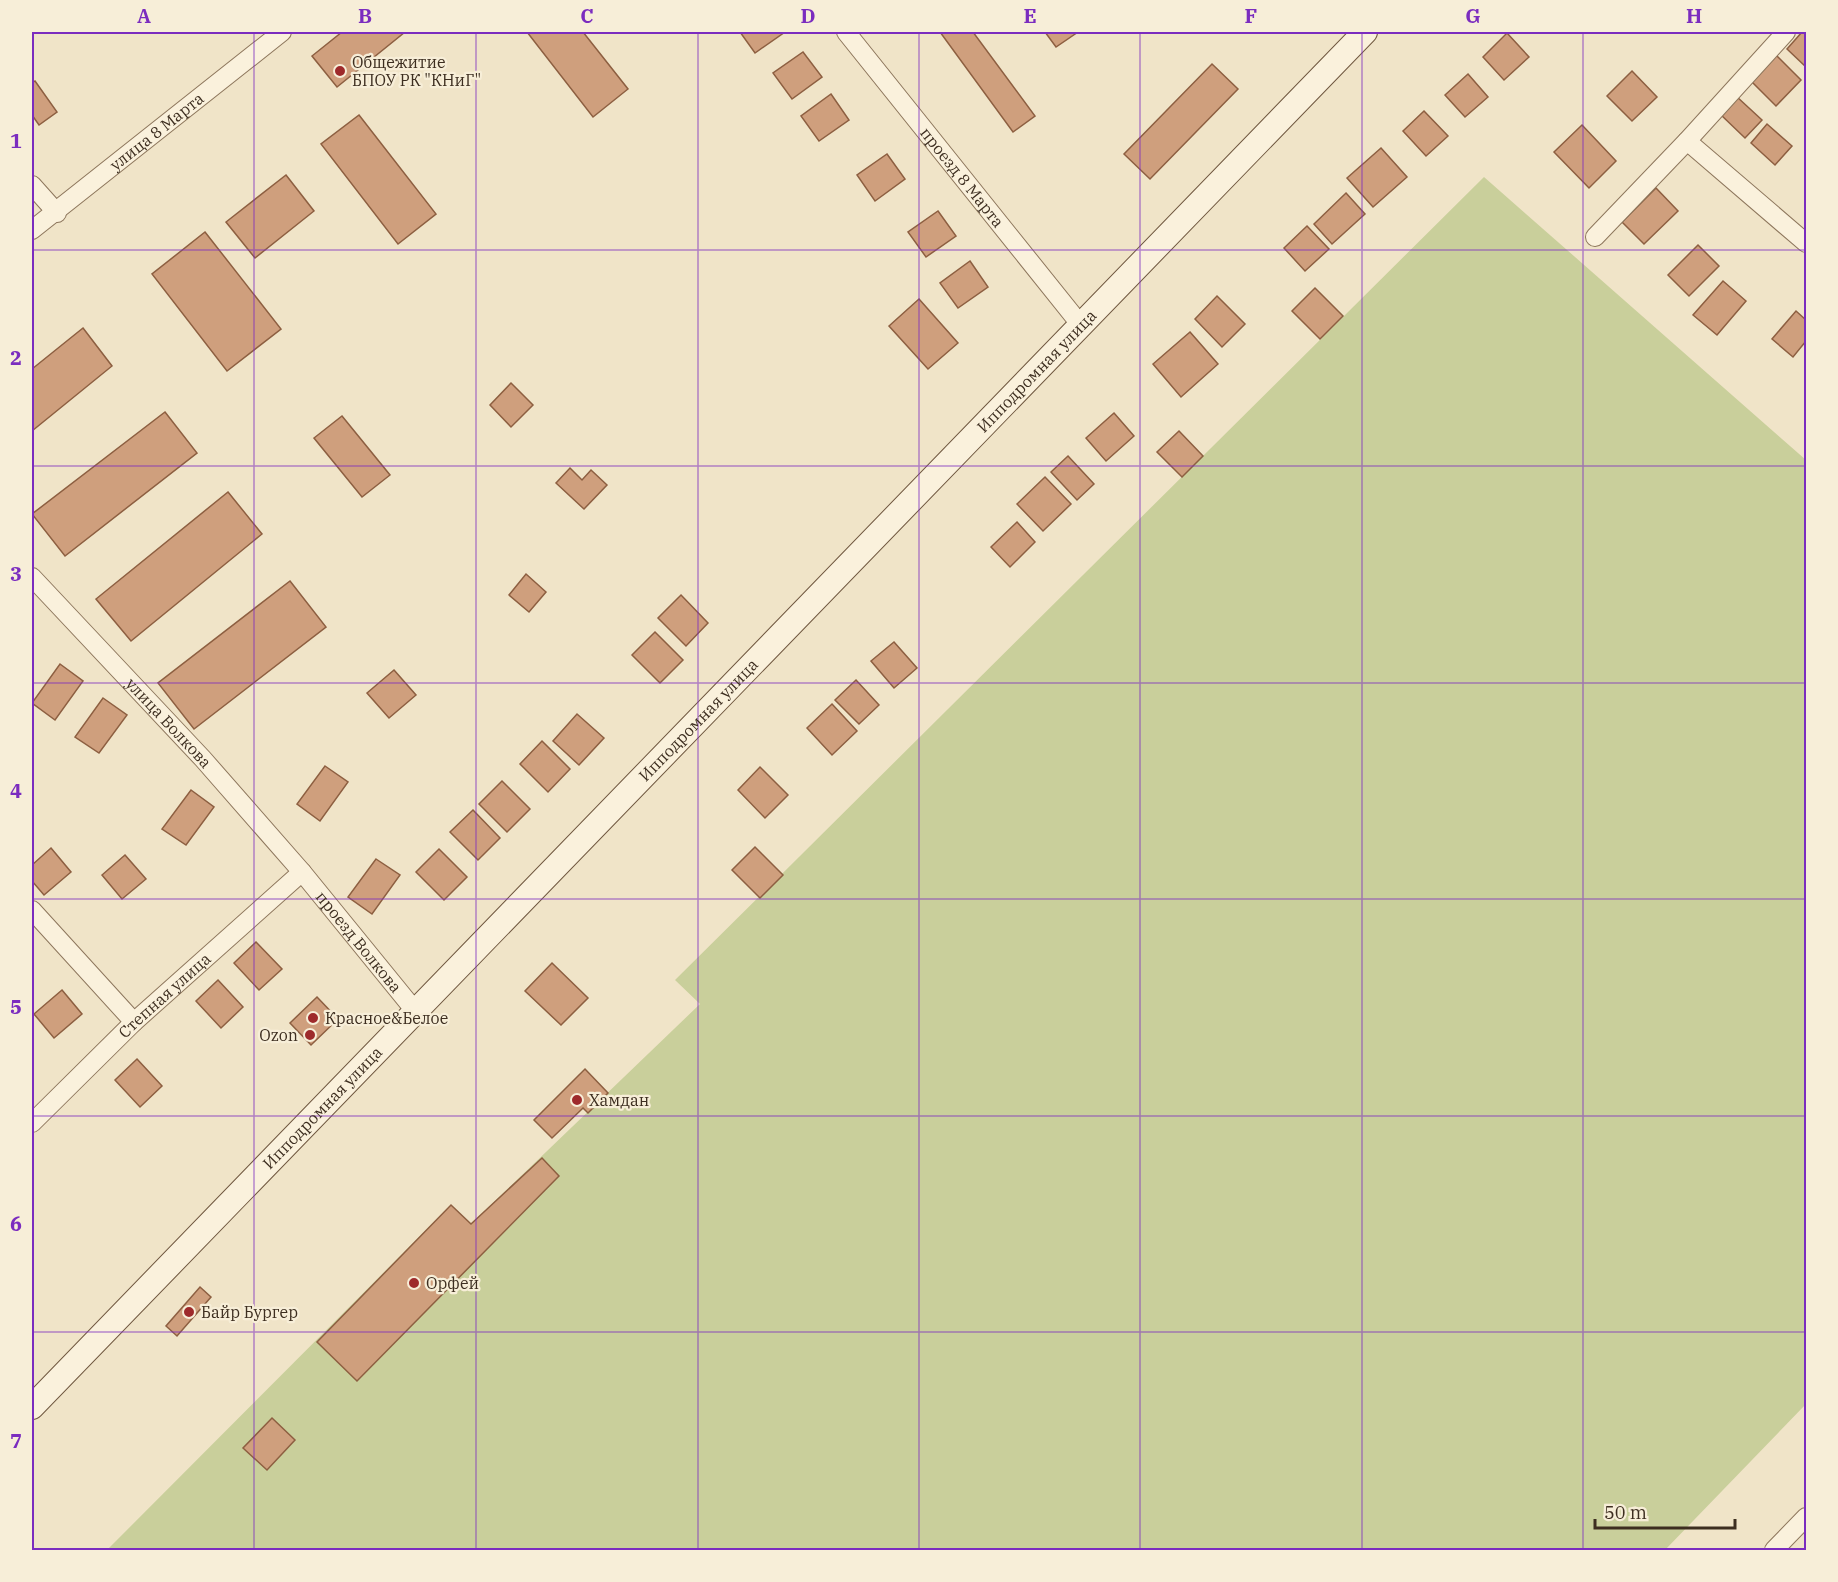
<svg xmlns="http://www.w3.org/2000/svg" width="1838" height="1582" font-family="'IBM Plex Serif',serif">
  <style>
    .green { fill: #c9cf9b }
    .building { fill: #cf9f7d; stroke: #8d5f41; stroke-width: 1.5 }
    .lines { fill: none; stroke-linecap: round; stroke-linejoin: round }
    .street-casing { stroke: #8d765c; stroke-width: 20 }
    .secondary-casing { stroke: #6f573f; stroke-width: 26 }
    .street { stroke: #faf1dc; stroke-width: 18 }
    .secondary { stroke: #faf1dc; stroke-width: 24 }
    .grid { fill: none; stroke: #7b2cbf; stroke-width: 1.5; stroke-opacity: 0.55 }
    .poi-dot { fill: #9e2a2b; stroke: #f7eed8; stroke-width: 2 }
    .labels { text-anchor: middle; stroke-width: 4.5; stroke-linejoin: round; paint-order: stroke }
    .poi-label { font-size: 16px; fill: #3d2e20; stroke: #f7eed8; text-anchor: start }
    .street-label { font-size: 16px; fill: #3d2e20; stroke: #f7eed8 }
    .neatline { fill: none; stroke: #7b2cbf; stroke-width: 2 }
    .grid-label { font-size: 20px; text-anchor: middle; font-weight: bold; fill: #7b2cbf }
  </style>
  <rect width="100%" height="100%" fill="#f0e4c8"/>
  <path class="green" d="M1484 177 1806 460V1404L1665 1550H107L451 1205 471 1224 700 1004 675 980Z"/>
  <g class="building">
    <path d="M342 32H405L337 87 312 56Z"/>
    <path d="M527 32H583L628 89 593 117Z"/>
    <path d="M740 32H785L755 53Z"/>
    <path d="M940 32H973L1035 116 1013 132Z"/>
    <path d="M1045 32H1078L1056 47Z"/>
    <path d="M1802 32H1806V67L1787 49Z"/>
    <path d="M1507 33 1529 57 1504 80 1483 57Z"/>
    <path d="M803 52 822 77 792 99 773 73Z"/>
    <path d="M1776 55 1801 80 1776 106 1751 81Z"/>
    <path d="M1212 64 1238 89 1150 179 1124 154Z"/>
    <path d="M1632 71 1657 97 1632 121 1607 96Z"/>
    <path d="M1468 74 1488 97 1465 117 1445 95Z"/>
    <path d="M35 81 57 112 39 125 32 115V83Z"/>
    <path d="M831 94 849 120 819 141 801 116Z"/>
    <path d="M1736 96 1762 120 1745 138 1720 114Z"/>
    <path d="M1424 111 1448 136 1426 156 1403 131Z"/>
    <path d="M359 115 436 214 398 244 321 144Z"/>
    <path d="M1767 124 1792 146 1775 165 1751 143Z"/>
    <path d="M1582 125 1616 161 1589 188 1554 152Z"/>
    <path d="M1381 148 1407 177 1373 207 1347 178Z"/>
    <path d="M887 154 905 179 875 201 857 175Z"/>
    <path d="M286 175 314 211 255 258 226 222Z"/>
    <path d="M1656 188 1678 211 1644 244 1622 222Z"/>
    <path d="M1346 193 1365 214 1332 244 1314 224Z"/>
    <path d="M938 211 956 236 926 257 908 232Z"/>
    <path d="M1307 226 1329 249 1305 271 1284 248Z"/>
    <path d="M205 232 281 329 227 371 152 274Z"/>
    <path d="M1698 245 1719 266 1689 296 1668 275Z"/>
    <path d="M970 261 988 287 958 308 940 283Z"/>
    <path d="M1723 281 1746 301 1717 335 1693 315Z"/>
    <path d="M1315 288 1343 316 1320 339 1292 311Z"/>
    <path d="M1217 296 1245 324 1222 347 1195 319Z"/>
    <path d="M919 299 958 343 928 369 889 326Z"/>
    <path d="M1796 311 1806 320V341L1793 357 1772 339Z"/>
    <path d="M83 328 112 366 32 431V369Z"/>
    <path d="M1190 332 1218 364 1181 397 1153 364Z"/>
    <path d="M511 383 533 405 511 427 490 405Z"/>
    <path d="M165 412 197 453 65 556 32 514Z"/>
    <path d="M1114 413 1134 436 1106 461 1086 438Z"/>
    <path d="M342 416 390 475 362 497 314 438Z"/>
    <path d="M1179 431 1203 456 1182 477 1157 452Z"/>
    <path d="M1068 456 1094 484 1077 500 1051 472Z"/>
    <path d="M570 468 582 480 591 470 607 485 584 509 556 483Z"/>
    <path d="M1045 477 1071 504 1043 531 1017 504Z"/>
    <path d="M228 492 262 534 131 641 96 599Z"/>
    <path d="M1017 522 1035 542 1010 567 991 547Z"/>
    <path d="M526 574 546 592 529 612 509 595Z"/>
    <path d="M290 581 326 627 194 729 158 683Z"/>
    <path d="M681 595 708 623 686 646 658 618Z"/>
    <path d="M655 632 683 660 660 683 632 655Z"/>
    <path d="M894 642 917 668 894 688 871 661Z"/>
    <path d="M60 664 83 681 55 720 32 703Z"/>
    <path d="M394 670 416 695 389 718 367 693Z"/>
    <path d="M856 680 879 705 859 724 835 700Z"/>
    <path d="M103 698 127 715 99 753 75 737Z"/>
    <path d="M832 704 857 731 832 755 807 728Z"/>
    <path d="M577 714 604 738 579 765 553 741Z"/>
    <path d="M542 741 570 769 548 792 520 764Z"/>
    <path d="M325 766 348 782 320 821 297 804Z"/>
    <path d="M760 767 788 795 765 818 738 790Z"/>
    <path d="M502 781 530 809 507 832 479 804Z"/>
    <path d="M191 790 214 807 186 845 162 829Z"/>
    <path d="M473 810 500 838 478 860 450 832Z"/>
    <path d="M755 847 783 875 760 898 732 870Z"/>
    <path d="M51 848 71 872 44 895 32 881V865Z"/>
    <path d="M439 849 467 877 444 900 416 872Z"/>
    <path d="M125 855 146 879 122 899 102 875Z"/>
    <path d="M376 859 400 875 372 914 348 897Z"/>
    <path d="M256 942 282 969 259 990 234 963Z"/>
    <path d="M552 963 588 998 561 1025 525 991Z"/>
    <path d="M218 980 243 1007 221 1028 196 1001Z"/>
    <path d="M62 990 82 1014 54 1038 34 1014Z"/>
    <path d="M317 997 338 1019 311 1045 290 1023Z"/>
    <path d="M137 1059 162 1086 140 1107 115 1080Z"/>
    <path d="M585 1069 608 1093 588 1113 583 1108 552 1138 534 1120Z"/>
    <path d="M542 1158 559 1176 357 1381 317 1342 451 1205 471 1224Z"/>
    <path d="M200 1287 211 1297 177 1336 166 1326Z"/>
    <path d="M272 1418 295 1440 267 1470 243 1448Z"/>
  </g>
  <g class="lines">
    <defs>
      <g id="street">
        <path id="s1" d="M846 32 1080 324"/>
        <path d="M1687 141 1806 243"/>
        <path d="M32 185 57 213"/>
        <path id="s2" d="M32 230 282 32"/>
        <path d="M1595 237 1687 141 1786 32"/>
        <path id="s3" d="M32 577 203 759 302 872 416 1012"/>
        <path d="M32 910 134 1022"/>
        <path id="s4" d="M32 1123 134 1022 302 872"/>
        <path d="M1774 1550 1806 1517"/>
      </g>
      <g id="secondary">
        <path id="s5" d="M32 1407 1365 32"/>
      </g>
    </defs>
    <use href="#street" class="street-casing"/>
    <use href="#secondary" class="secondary-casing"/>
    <use href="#street" class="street"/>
    <use href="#secondary" class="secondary"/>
  </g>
  <path class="grid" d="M254 32V1550M476 32V1550M698 32V1550M919 32V1550M1140 32V1550M1362 32V1550M1583 32V1550M32 250H1806M32 466H1806M32 683H1806M32 899H1806M32 1116H1806M32 1332H1806"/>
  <g class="poi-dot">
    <circle cx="340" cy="71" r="6"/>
    <circle cx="313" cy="1018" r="6"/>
    <circle cx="310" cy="1035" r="6"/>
    <circle cx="577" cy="1100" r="6"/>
    <circle cx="414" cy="1283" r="6"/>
    <circle cx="189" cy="1312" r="6"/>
  </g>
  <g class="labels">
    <g class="poi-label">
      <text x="352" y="68">Общежитие<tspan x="352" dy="18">БПОУ РК "КНиГ"</tspan></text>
      <text x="325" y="1024">Красное&amp;Белое</text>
      <text x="298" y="1041" text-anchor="end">Ozon</text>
      <text x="589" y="1106">Хамдан</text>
      <text x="426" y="1289">Орфей</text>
      <text x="201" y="1318">Байр Бургер</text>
    </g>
    <g class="street-label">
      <text dy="6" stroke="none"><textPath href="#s2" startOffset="159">улица 8 Марта</textPath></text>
      <text dy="6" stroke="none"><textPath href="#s1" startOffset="186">проезд 8 Марта</textPath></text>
      <text dy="6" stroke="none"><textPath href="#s5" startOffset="1443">Ипподромная улица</textPath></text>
      <text dy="6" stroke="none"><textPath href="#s5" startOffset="957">Ипподромная улица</textPath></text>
      <text dy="6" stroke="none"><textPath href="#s3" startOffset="200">улица Волкова</textPath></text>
      <text dy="6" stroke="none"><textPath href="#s3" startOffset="490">проезд Волкова</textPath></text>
      <text dy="6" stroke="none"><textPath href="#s4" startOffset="184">Степная улица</textPath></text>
      <text dy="6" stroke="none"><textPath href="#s5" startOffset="417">Ипподромная улица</textPath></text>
    </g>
  </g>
  <rect width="1838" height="1582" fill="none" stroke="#f7eed8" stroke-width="66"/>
  <path d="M1595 1519v9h140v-9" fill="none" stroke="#3d2e20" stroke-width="3"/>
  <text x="1604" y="1519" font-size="18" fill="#3d2e20" stroke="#f7eed8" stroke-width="4.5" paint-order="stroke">50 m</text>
  <rect x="33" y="33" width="1772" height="1516" class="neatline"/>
  <g class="grid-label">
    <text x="144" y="23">A</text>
    <text x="365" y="23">B</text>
    <text x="587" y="23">C</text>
    <text x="808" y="23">D</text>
    <text x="1030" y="23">E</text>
    <text x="1251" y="23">F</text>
    <text x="1473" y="23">G</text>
    <text x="1694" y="23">H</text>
    <text x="16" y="148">1</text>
    <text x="16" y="365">2</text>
    <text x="16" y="581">3</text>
    <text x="16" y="798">4</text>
    <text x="16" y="1014">5</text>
    <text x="16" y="1231">6</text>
    <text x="16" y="1448">7</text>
  </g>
</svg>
